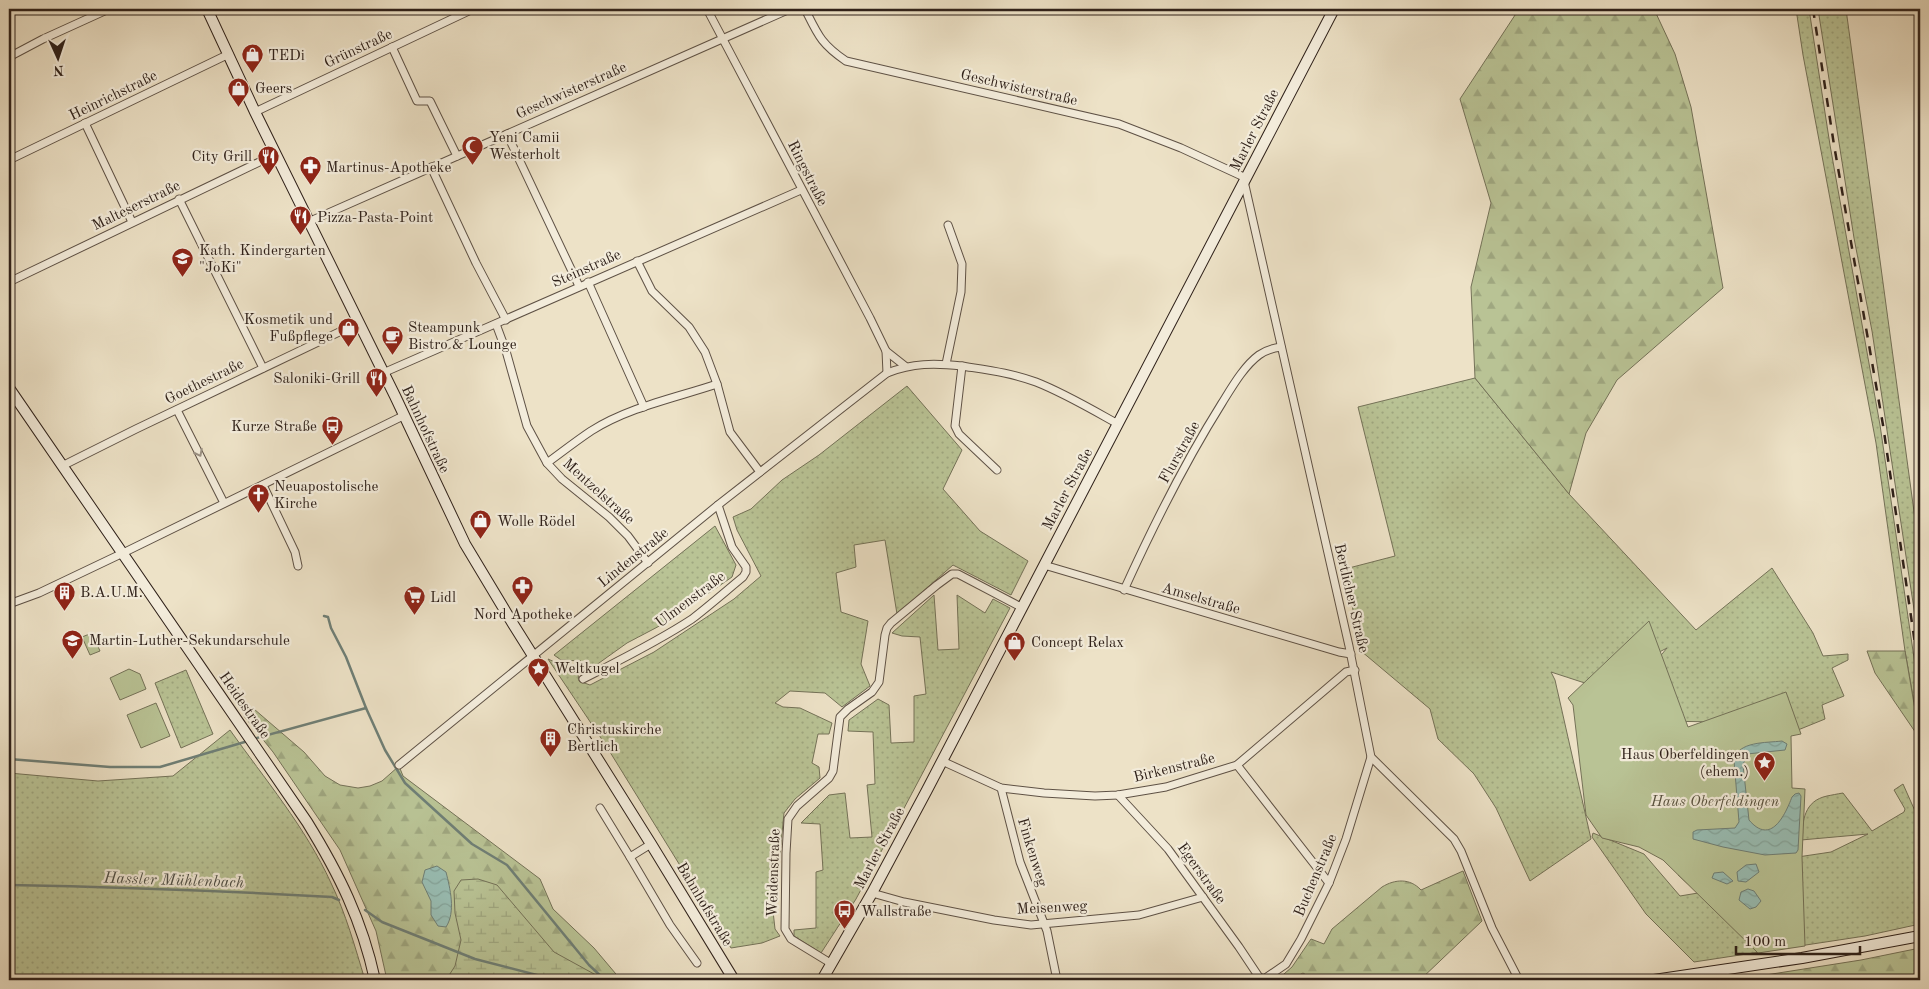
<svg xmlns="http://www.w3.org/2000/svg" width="1929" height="989" font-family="'Old Standard TT',serif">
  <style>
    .grass { fill: url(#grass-dots); stroke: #747258 }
    .forest { fill: url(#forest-firs); stroke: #747258 }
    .wetland { fill: url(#wetland-marsh); stroke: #747258 }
    .park { fill: #b9c395; stroke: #747258 }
    .water { fill: url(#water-waves); stroke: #6f7f76 }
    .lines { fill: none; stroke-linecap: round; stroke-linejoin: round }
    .stream { stroke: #6f7f76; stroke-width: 2.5 }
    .street-casing { stroke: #5e5145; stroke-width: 9 }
    .secondary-casing { stroke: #2f211a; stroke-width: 12 }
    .street { stroke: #f3ecdb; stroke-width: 7 }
    .secondary { stroke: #f3ecdb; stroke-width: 10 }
    .rail { stroke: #2f211a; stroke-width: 2.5; stroke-dasharray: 9 9; stroke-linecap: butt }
    .oneway { stroke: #9b9184 }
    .labels { text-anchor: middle; stroke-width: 4.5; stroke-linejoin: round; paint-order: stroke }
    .street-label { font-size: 15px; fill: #2f211a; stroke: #f3ecdb }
    .poi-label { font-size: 15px; fill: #2f211a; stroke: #f3ecdb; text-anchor: start }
    .park-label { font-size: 15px; font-style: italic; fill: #58523f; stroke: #f3ecdb }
    .water-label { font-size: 16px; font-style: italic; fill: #4f5048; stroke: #f3ecdb }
  </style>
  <defs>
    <pattern id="grass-dots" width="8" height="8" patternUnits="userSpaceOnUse" patternTransform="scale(1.25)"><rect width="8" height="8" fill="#b9c395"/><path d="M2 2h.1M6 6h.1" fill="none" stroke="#9fa780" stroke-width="1.8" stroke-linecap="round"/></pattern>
    <pattern id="forest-firs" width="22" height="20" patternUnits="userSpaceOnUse" patternTransform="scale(1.25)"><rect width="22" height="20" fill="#b9c395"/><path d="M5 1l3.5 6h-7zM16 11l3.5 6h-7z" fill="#9fa780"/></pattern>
    <pattern id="wetland-marsh" width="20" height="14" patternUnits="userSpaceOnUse" patternTransform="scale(1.25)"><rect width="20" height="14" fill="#b9c395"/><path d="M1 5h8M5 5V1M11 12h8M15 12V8" fill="none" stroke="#9fa780"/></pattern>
    <pattern id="water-waves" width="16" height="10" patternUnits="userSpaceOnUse" patternTransform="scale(1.25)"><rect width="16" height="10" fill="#99beb4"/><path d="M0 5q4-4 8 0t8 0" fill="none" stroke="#84a39a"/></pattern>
  </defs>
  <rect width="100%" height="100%" fill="#ede2c7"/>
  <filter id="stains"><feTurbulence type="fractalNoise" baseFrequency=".004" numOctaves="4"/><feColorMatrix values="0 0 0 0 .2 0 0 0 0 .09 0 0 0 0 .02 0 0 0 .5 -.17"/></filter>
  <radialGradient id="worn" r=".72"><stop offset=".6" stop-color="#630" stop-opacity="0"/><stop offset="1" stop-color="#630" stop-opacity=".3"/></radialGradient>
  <g class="grass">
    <path d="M1796 9H1809L1830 145 1880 425 1920 699V736L1905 651 1876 443 1803 55Z"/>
    <path d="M1818 9H1846L1920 556V649L1872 331 1854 238Z"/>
    <path d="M1475 378 1569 494 1696 630 1772 568 1813 633 1823 656 1848 654V660L1832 668 1844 696 1822 705 1825 719 1793 732 1777 723 1660 721 1637 684 1667 648 1594 686 1551 672 1555 680 1591 839 1530 881 1496 808 1474 774 1438 739 1430 709 1361 651 1345 569 1395 556 1358 407Z"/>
    <path d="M907 386 962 450 943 489 980 531 1028 561 1011 595 953 565 897 614 885 540 854 545 856 567 836 573 841 612 868 621 861 664 870 686 842 707 825 693 790 691 775 703 783 707 800 708 832 723 829 734H818L812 763 819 767 820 778 795 799 784 813 779 864 772 902 775 929 780 936 762 943 731 948 605 744 548 659 566 667H577L579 681 590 685 654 652 734 599 761 576 737 530 733 517 751 509 782 480 819 455Z"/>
    <path d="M715 526 736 565 732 577 667 622 627 643 585 673 581 661 561 660 554 655Z"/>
    <path d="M934 595 938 650 959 649 957 595 985 613 993 599 1010 608 856 899 821 953 794 936V930L816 928V872L823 870 820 824 801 823 829 795 845 793 850 838 872 837 867 785 875 784 873 732 848 731 849 720 878 699 889 705 891 743 914 742V696L926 694 920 637 902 636 892 633Z"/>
    <path d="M186 670 213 734 181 748 155 683Z"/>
    <path d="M230 730C264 778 306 828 331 883 346 914 355 947 365 980H9V773L98 781 173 776Z"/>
    <path d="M1903 784 1915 811 1920 810V924L1865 936 1694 962 1646 914 1592 837 1593 833 1644 854 1680 896 1698 893 1678 875 1831 852 1868 834 1801 840C1803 820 1804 801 1827 796 1832 795 1837 794 1843 793L1872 831 1904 812 1905 809 1894 790Z"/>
  </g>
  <g class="forest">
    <path d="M1519 9H1654L1675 54 1691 107 1723 288 1617 380 1586 433 1569 494 1475 378 1471 287 1491 203 1460 99Z"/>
    <path d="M1867 651H1905L1920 739 1875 673Z"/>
    <path d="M254 709 304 752 325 776 340 785 358 788 370 786 382 781 399 766 403 776 540 879 553 909 594 948 621 980H387L376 931 340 850 273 752 244 716 247 712Z"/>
    <path d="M1463 871 1482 921 1420 980H1314L1303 973 1290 980H1277L1292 967 1311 939 1324 944 1332 929 1382 887C1395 879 1410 878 1421 890Z"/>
    <path d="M1920 948V980H1734L1861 960Z"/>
  </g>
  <path class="wetland" d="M478 879 497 885 554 952 605 980H446L455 966 461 940 455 913 454 891 461 880Z"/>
  <g class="park">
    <path d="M1649 621 1688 727 1786 692 1801 734 1791 736 1792 788 1805 789 1802 857 1805 946 1758 953 1663 860 1639 847 1602 838 1586 815 1573 705 1568 698Z"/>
    <path d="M92 633 100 651 90 655 82 637Z"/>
    <path d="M129 669 140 674 146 689 120 700 110 678Z"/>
    <path d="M156 703 170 736 141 748 127 715Z"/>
  </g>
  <g class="water">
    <path d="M1782 741 1787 744 1785 750 1747 754 1743 765 1749 820C1771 846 1785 815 1792 797L1795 794 1799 793 1801 796 1798 850 1796 853 1765 855 1723 847 1693 839V832L1697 830 1735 828 1739 822 1734 760C1738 741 1766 743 1782 741Z"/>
    <path d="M1756 864 1759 872 1746 882 1738 881 1737 872 1746 865Z"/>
    <path d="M437 866 446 872C450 888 456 912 446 927L438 926 431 915V901L422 882 425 870Z"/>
    <path d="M1723 872 1733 881 1727 884 1712 878 1714 873Z"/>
    <path d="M1748 889 1754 891 1761 901 1756 907 1750 909 1739 900 1741 892Z"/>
  </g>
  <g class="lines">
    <g class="stream">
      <path d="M324 616 328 617 331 628 346 657 366 708"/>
      <path d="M253 739 366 708 385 750 405 783 472 844 507 865 589 965 605 980"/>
      <path d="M9 759 110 767H160L248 741"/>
      <path d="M9 885C117 887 225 891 332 897L339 900"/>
      <path d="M365 910 382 922 475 959 556 980"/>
    </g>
    <defs>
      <g id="street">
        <path d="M707 9 870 318 886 351 887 373"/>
        <path d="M805 9C818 35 821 44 846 61L1119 124 1181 148 1246 178"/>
        <path d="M392 47 417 101H430L457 156"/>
        <path d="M9 57 43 39 109 9"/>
        <path d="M255 112 473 9"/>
        <path d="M85 123 132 222"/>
        <path d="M507 134 579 286"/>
        <path d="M9 160 229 54"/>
        <path d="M431 167 476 263 506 320"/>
        <path d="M1244 181 1349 646 1371 757 1454 839 1461 851 1492 928 1519 980"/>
        <path d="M179 199 263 368"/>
        <path d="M308 222 790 9"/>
        <path d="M637 261 652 291 689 327 705 352 717 384 730 432 760 472"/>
        <path d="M9 282 276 154"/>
        <path d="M588 282 644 407"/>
        <path d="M496 324 506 351 527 426 547 463 562 479 609 517 628 536 648 563"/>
        <path d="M886 351 905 366"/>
        <path d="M946 364 961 292 962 264 948 225"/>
        <path d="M962 366 955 426 959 434 997 470"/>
        <path d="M383 373 801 190"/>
        <path d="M177 410 224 503"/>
        <path d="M547 463C562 452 576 441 591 431 629 407 675 398 717 384"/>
        <path d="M62 466 136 429 358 323"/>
        <path d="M263 485 295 552 298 566"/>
        <path d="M1044 565 1339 652 1351 654"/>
        <path d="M1124 590C1153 526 1185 462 1222 403 1232 387 1244 366 1259 355 1266 350 1273 348 1281 347"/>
        <path d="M9 604 39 593 123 553 403 416"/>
        <path d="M583 679C620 660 657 642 692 619 709 606 726 591 743 577L746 572V567L732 547 718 505"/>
        <path d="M942 761 1001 788 1044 793 1095 796 1118 795 1166 787 1237 765 1346 672 1355 670"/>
        <path d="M399 765 718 505 887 373C913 363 934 363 962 366 987 370 1012 373 1036 382 1064 393 1091 409 1118 424"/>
        <path d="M1237 765 1329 883"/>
        <path d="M1001 788 1020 862 1047 931 1057 980"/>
        <path d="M1118 795 1168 849 1239 947 1259 977 1264 979 1286 964 1301 939 1329 883 1346 839 1371 757"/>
        <path d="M600 808 630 857 651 844"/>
        <path d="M630 857 670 925 697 963"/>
        <path d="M872 893 904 902 994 920 1031 925 1139 915 1203 897"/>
        <path d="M832 964 791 939 785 929 786 853 788 819 797 806 829 778 833 771 840 717 848 709 872 692 879 682 885 635 887 628 891 623 937 585 952 574H958L1021 607"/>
      </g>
      <g id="secondary">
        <path d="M207 9 255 112 395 396 465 544 513 624 651 844 734 980"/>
        <path d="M9 388 307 822C339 874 362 920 375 980"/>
        <path d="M822 980 872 893 927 790 1334 9"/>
        <path d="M1654 980 1802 958 1920 936"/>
      </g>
    </defs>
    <use href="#street" class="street-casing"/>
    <use href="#secondary" class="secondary-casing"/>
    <use href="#street" class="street"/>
    <use href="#secondary" class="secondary"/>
    <path class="rail" d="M1813 9 1834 145 1883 425 1920 678"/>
  </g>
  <defs><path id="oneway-chevron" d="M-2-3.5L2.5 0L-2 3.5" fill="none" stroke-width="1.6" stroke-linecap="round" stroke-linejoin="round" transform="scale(1.25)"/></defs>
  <use class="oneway" href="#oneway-chevron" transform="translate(199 453) rotate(63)"/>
  <defs>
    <symbol id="shop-pin" viewBox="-11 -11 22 30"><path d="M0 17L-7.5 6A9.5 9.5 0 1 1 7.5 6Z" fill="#8f2418" stroke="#f3ecdb"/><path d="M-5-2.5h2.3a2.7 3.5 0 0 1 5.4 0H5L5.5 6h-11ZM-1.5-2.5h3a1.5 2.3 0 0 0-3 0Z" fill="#fff"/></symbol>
    <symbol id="mosque-pin" viewBox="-11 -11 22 30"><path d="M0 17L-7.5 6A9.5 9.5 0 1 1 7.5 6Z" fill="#8f2418" stroke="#f3ecdb"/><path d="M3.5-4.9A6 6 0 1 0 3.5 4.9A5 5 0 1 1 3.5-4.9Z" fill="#fff"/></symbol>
    <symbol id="restaurant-pin" viewBox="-11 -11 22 30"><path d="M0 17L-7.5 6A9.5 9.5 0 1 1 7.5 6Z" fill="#8f2418" stroke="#f3ecdb"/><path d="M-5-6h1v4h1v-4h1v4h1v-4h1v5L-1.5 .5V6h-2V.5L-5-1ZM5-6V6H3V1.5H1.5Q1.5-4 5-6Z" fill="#fff"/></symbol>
    <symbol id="pharmacy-pin" viewBox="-11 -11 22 30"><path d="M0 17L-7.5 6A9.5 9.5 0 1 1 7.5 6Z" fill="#8f2418" stroke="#f3ecdb"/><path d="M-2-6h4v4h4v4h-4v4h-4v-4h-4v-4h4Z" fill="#fff"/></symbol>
    <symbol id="school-pin" viewBox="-11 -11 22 30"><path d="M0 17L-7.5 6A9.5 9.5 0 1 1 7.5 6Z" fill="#8f2418" stroke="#f3ecdb"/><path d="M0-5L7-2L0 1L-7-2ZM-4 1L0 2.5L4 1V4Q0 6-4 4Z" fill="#fff"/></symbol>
    <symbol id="cafe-pin" viewBox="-11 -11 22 30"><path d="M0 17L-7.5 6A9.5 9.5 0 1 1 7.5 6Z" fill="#8f2418" stroke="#f3ecdb"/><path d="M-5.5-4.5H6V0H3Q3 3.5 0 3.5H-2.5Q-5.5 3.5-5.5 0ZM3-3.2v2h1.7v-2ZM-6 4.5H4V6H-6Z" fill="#fff"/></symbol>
    <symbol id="bus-pin" viewBox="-11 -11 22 30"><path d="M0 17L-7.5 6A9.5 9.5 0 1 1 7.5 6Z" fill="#8f2418" stroke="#f3ecdb"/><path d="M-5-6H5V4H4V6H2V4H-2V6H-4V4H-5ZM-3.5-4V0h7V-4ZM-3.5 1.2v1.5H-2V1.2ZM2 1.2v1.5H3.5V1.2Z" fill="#fff"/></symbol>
    <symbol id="church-pin" viewBox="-11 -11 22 30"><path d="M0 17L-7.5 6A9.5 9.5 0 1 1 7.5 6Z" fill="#8f2418" stroke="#f3ecdb"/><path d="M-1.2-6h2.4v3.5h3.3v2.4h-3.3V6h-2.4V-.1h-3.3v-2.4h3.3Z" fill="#fff"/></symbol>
    <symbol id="building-pin" viewBox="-11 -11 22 30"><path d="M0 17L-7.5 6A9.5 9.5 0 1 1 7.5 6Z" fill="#8f2418" stroke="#f3ecdb"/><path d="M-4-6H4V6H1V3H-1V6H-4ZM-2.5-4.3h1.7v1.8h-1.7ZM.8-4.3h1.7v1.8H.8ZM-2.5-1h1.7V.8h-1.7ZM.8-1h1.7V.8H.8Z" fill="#fff"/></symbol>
    <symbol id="supermarket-pin" viewBox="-11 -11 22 30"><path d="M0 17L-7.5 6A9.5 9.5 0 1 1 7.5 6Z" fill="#8f2418" stroke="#f3ecdb"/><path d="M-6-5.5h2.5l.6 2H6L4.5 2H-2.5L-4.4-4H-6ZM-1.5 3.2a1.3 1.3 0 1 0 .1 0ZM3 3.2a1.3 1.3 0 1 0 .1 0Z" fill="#fff"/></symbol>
    <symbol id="sight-pin" viewBox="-11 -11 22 30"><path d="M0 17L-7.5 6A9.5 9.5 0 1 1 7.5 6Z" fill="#8f2418" stroke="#f3ecdb"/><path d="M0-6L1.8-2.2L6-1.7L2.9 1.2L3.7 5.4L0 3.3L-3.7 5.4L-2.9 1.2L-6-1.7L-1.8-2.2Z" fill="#fff"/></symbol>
  </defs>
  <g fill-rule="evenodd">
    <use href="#shop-pin" x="240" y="42" width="25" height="34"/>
    <use href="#shop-pin" x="226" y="76" width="25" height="34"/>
    <use href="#mosque-pin" x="460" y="134" width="25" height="34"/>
    <use href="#restaurant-pin" x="256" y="144" width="25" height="34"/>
    <use href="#pharmacy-pin" x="298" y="154" width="25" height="34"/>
    <use href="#restaurant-pin" x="288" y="204" width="25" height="34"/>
    <use href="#school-pin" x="170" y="246" width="25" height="34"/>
    <use href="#shop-pin" x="336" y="316" width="25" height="34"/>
    <use href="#cafe-pin" x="380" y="324" width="25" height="34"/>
    <use href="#restaurant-pin" x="364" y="366" width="25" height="34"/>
    <use href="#bus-pin" x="320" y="414" width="25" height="34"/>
    <use href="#church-pin" x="246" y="482" width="25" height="34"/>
    <use href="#shop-pin" x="468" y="508" width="25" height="34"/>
    <use href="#pharmacy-pin" x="510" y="574" width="25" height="34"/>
    <use href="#building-pin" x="52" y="580" width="25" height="34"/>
    <use href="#supermarket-pin" x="402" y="584" width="25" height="34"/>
    <use href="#school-pin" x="60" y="628" width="25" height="34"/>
    <use href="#shop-pin" x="1002" y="630" width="25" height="34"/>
    <use href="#sight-pin" x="526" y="656" width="25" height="34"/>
    <use href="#building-pin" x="538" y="726" width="25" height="34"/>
    <use href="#sight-pin" x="1752" y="750" width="25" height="34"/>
    <use href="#bus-pin" x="832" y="898" width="25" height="34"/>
  </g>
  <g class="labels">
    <g class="street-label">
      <text transform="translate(358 48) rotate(-25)" y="5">Grünstraße</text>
      <text transform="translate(1019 87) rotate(13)" y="5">Geschwisterstraße</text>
      <text transform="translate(571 90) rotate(-24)" y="5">Geschwisterstraße</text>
      <text transform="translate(113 95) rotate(-26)" y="5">Heinrichstraße</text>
      <text transform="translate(1254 130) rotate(-63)" y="5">Marler Straße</text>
      <text transform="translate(808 173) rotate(63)" y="5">Ringstraße</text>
      <text transform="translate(136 205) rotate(-26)" y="5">Malteserstraße</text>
      <text transform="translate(586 268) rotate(-24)" y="5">Steinstraße</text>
      <text transform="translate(204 381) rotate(-26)" y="5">Goethestraße</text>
      <text transform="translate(426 429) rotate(65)" y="5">Bahnhofstraße</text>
      <text transform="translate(1179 452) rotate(-61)" y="5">Flurstraße</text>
      <text transform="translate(1067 489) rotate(-62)" y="5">Marler Straße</text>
      <text transform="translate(599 491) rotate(42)" y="5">Mentzelstraße</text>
      <text transform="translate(633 557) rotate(-39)" y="5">Lindenstraße</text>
      <text transform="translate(1201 598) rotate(16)" y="5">Amselstraße</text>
      <text transform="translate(1352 598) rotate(77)" y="5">Bertlicher Straße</text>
      <text transform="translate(690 599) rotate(-37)" y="5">Ulmenstraße</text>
      <text transform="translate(245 705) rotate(55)" y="5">Heidestraße</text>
      <text transform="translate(1174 767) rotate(-14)" y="5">Birkenstraße</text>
      <text transform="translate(879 848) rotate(-62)" y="5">Marler Straße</text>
      <text transform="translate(1033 852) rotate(73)" y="5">Finkenweg</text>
      <text transform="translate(773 873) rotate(-88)" y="5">Weidenstraße</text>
      <text transform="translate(1202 873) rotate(54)" y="5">Egerstraße</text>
      <text transform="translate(1315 875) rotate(-67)" y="5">Buchenstraße</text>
      <text transform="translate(705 904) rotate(59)" y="5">Bahnhofstraße</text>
      <text transform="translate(1052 907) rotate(-3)" y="5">Meisenweg</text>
    </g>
    <g class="poi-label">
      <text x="268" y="60">TEDi</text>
      <text x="255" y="93">Geers</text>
      <text x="489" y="142">Yeni Camii<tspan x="489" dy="17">Westerholt</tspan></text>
      <text x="252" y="161" text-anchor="end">City Grill</text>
      <text x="326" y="172">Martinus-Apotheke</text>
      <text x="317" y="222">Pizza-Pasta-Point</text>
      <text x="199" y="255">Kath. Kindergarten<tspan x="199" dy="17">"JoKi"</tspan></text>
      <text x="333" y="324" text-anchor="end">Kosmetik und<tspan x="333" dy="17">Fußpflege</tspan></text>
      <text x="408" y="332">Steampunk<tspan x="408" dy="17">Bistro &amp; Lounge</tspan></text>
      <text x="360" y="383" text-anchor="end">Saloniki-Grill</text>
      <text x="317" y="431" text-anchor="end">Kurze Straße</text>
      <text x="274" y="491">Neuapostolische<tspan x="274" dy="17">Kirche</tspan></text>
      <text x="497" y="526">Wolle Rödel</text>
      <text x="80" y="597">B.A.U.M.</text>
      <text x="430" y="602">Lidl</text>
      <text x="523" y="619" text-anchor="middle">Nord Apotheke</text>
      <text x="89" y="645">Martin-Luther-Sekundarschule</text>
      <text x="1031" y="647">Concept Relax</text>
      <text x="554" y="673">Weltkugel</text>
      <text x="567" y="734">Christuskirche<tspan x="567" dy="17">Bertlich</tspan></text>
      <text x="1749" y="759" text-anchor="end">Haus Oberfeldingen<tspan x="1749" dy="17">(ehem.)</tspan></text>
      <text x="861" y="916">Wallstraße</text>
    </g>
    <g class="park-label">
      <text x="1715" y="806">Haus Oberfeldingen</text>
    </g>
    <g class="water-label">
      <text transform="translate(174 879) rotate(2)" y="6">Hassler Mühlenbach</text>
    </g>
  </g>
  <rect width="1929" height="989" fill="none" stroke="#ede2c7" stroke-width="30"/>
  <rect x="10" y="10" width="1909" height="969" fill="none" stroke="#2f211a" stroke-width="2.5"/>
  <rect x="15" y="15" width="1899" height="959" fill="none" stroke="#2f211a"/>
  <g transform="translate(58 58) rotate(177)" stroke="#f3ecdb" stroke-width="4" paint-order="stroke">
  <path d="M0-4L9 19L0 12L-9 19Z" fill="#2f211a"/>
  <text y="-8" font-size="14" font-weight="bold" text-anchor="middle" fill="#2f211a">N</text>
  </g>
  <path d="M1736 946v8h124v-8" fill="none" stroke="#2f211a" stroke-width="2.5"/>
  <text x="1744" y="946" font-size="15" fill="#2f211a" stroke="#f3ecdb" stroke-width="4" paint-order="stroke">100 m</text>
  <rect width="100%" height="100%" filter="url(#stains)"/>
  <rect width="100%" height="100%" fill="url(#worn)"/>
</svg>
